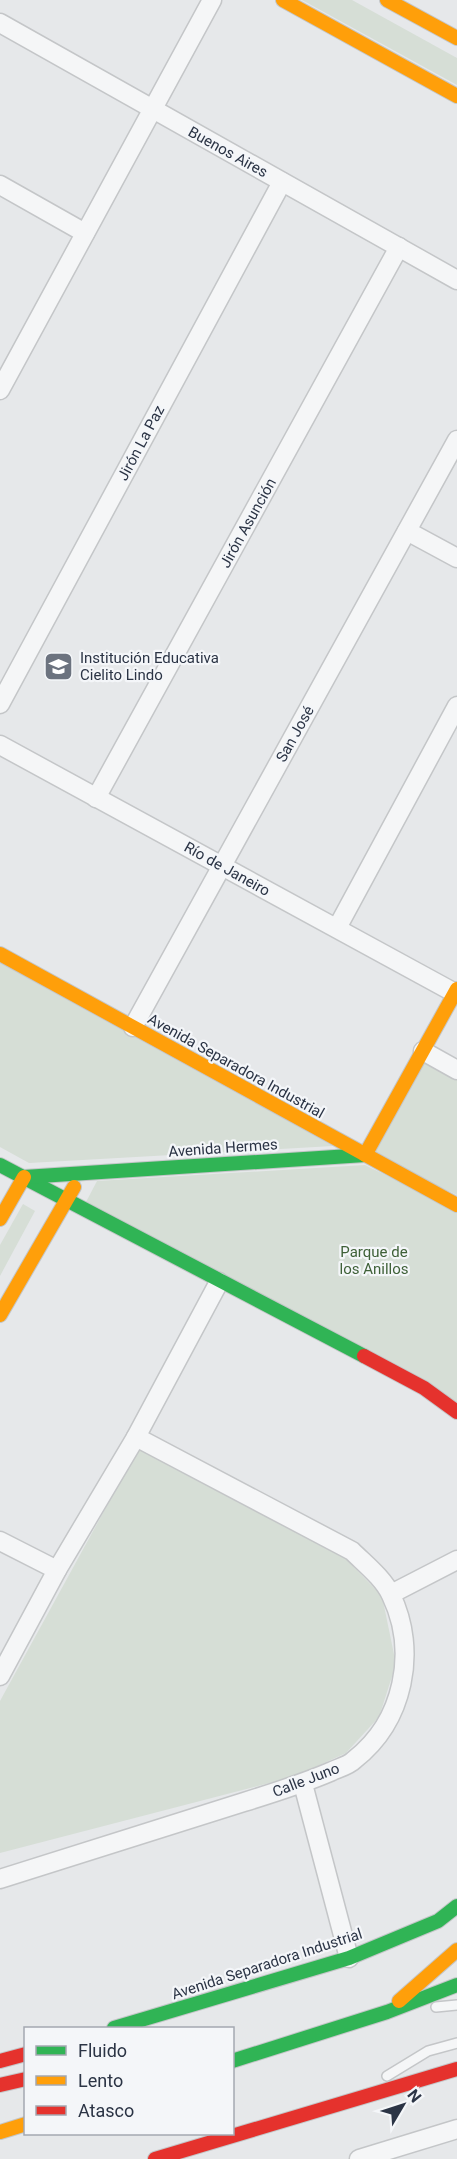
<svg xmlns="http://www.w3.org/2000/svg" width="457" height="2159" font-family="Roboto,sans-serif">
  <style>
    .green { fill: #d6ded6 }
    .lines { fill: none; stroke-linecap: round; stroke-linejoin: round }
    .lane-casing { stroke: #c4c6c8; stroke-width: 12 }
    .street-casing { stroke: #c4c6c8; stroke-width: 21 }
    .fast-casing { stroke: #c4c6c8; stroke-width: 16 }
    .slow-casing { stroke: #c4c6c8; stroke-width: 16 }
    .jam-casing { stroke: #c4c6c8; stroke-width: 16 }
    .lane { stroke: #f5f6f7; stroke-width: 9 }
    .street { stroke: #f5f6f7; stroke-width: 18 }
    .fast { stroke: #30b455; stroke-width: 14 }
    .slow { stroke: #ff9f0a; stroke-width: 14 }
    .jam { stroke: #e5322d; stroke-width: 14 }
    .labels { text-anchor: middle; stroke-width: 4.5; stroke-linejoin: round; paint-order: stroke }
    .street-label { font-size: 15px; fill: #2b3445; stroke: #f4f6f9 }
    .poi-label { font-size: 15px; fill: #2b3445; stroke: #f4f6f9; text-anchor: start }
    .park-label { font-size: 15px; fill: #3f6138; stroke: #f4f6f9 }
  </style>
  <rect width="100%" height="100%" fill="#e6e8ea"/>
  <g class="green">
    <path d="M302 0H352L457 58V85Z"/>
    <path d="M0 963 333 1146 29 1163 0 1147Z"/>
    <path d="M426 1057 457 1074V1195L372 1154Z"/>
    <path d="M365 1165 457 1210V1406L86 1202 97 1181Z"/>
    <path d="M23 1204 35 1211 0 1276V1245Z"/>
    <path d="M138 1449 346 1559 382 1596 396 1664 379 1717 346 1753 296 1776 0 1853V1701Z"/>
  </g>
  <g class="lines">
    <defs>
      <g id="lane">
        <path d="M436 2007 457 2005"/>
        <path d="M387 2076 428 2051 457 2043"/>
      </g>
      <g id="street">
        <path d="M0 23 457 280"/>
        <path d="M0 185 85 233"/>
        <path d="M0 390 212 0"/>
        <path d="M407 531 457 558"/>
        <path d="M0 704 282 182"/>
        <path d="M0 745 455 993"/>
        <path d="M96 798 399 247"/>
        <path d="M337 928 457 706"/>
        <path d="M133 1027 457 440"/>
        <path d="M423 1051 457 1070"/>
        <path d="M0 1541 57 1570"/>
        <path d="M391 1594 457 1560"/>
        <path d="M0 1676 57 1570 136 1437 219 1282"/>
        <path d="M303 1784 349 1958"/>
        <path d="M0 1879C81 1853 163 1828 244 1802 273 1793 302 1784 330 1772 338 1768 348 1766 354 1760 404 1721 418 1651 391 1595 383 1578 365 1564 352 1551L136 1437"/>
        <path d="M359 2159 457 2129"/>
      </g>
      <g id="fast">
        <path d="M0 1165 364 1356"/>
        <path d="M24 1177 365 1155"/>
        <path d="M114 2028 349 1958 438 1921 457 1906"/>
        <path d="M232 2061 387 2012 457 1985"/>
      </g>
      <g id="slow">
        <path d="M283 0 457 96"/>
        <path d="M387 0 457 38"/>
        <path d="M0 954 457 1205"/>
        <path d="M365 1155 457 989"/>
        <path d="M0 1219 24 1177"/>
        <path d="M0 1315 74 1187"/>
        <path d="M399 2001 457 1950"/>
        <path d="M0 2132 26 2124"/>
      </g>
      <g id="jam">
        <path d="M364 1356 424 1388 457 1412"/>
        <path d="M0 2061 26 2054"/>
        <path d="M0 2085 26 2079"/>
        <path d="M155 2159 457 2069"/>
      </g>
    </defs>
    <use href="#lane" class="lane-casing"/>
    <use href="#street" class="street-casing"/>
    <use href="#fast" class="fast-casing"/>
    <use href="#slow" class="slow-casing"/>
    <use href="#jam" class="jam-casing"/>
    <use href="#lane" class="lane"/>
    <use href="#street" class="street"/>
    <use href="#fast" class="fast"/>
    <use href="#slow" class="slow"/>
    <use href="#jam" class="jam"/>
  </g>
  <defs>
    <symbol id="school-square" viewBox="-11 -11 22 22"><rect x="-9" y="-9" width="18" height="18" rx="4" fill="#6c737f" stroke="#f4f6f9"/><path d="M0-5L7-2L0 1L-7-2ZM-4 1L0 2.5L4 1V4Q0 6-4 4Z" fill="#fff"/></symbol>
  </defs>
  <g fill-rule="evenodd">
    <use href="#school-square" x="42" y="650" width="33" height="33"/>
  </g>
  <g class="labels">
    <g class="street-label">
      <text transform="translate(228 152) rotate(29)" y="5">Buenos Aires</text>
      <text transform="translate(141 443) rotate(-62)" y="5">Jirón La Paz</text>
      <text transform="translate(248 523) rotate(-61)" y="5">Jirón Asunción</text>
      <text transform="translate(295 734) rotate(-61)" y="5">San José</text>
      <text transform="translate(227 869) rotate(29)" y="5">Río de Janeiro</text>
      <text transform="translate(236 1066) rotate(29)" y="5">Avenida Separadora Industrial</text>
      <text transform="translate(223 1148) rotate(-4)" y="5">Avenida Hermes</text>
      <text transform="translate(306 1780) rotate(-21)" y="5">Calle Juno</text>
      <text transform="translate(267 1964) rotate(-18)" y="5">Avenida Separadora Industrial</text>
    </g>
    <g class="poi-label">
      <text x="80" y="663">Institución Educativa<tspan x="80" dy="17">Cielito Lindo</tspan></text>
    </g>
    <g class="park-label">
      <text x="374" y="1257">Parque de<tspan x="374" dy="17">los Anillos</tspan></text>
    </g>
  </g>
  <rect x="24" y="2027" width="210" height="108" fill="#f4f6f9" stroke="#a4a8b1" stroke-width="1.5"/>
  <rect x="36" y="2046" width="30" height="9" fill="#30b455" stroke="#a4a8b1" stroke-width="1.5"/>
  <text x="78" y="2057" font-size="18" fill="#2b3445">Fluido</text>
  <rect x="36" y="2076" width="30" height="9" fill="#ff9f0a" stroke="#a4a8b1" stroke-width="1.5"/>
  <text x="78" y="2087" font-size="18" fill="#2b3445">Lento</text>
  <rect x="36" y="2106" width="30" height="9" fill="#e5322d" stroke="#a4a8b1" stroke-width="1.5"/>
  <text x="78" y="2117" font-size="18" fill="#2b3445">Atasco</text>
  <g transform="translate(403 2105) rotate(51)" stroke="#f4f6f9" stroke-width="4.5" paint-order="stroke">
  <path d="M0-4.5L10 22L0 15L-10 22Z" fill="#2b3445"/>
  <text y="-9" font-size="16" font-weight="bold" text-anchor="middle" fill="#2b3445">N</text>
  </g>
</svg>
